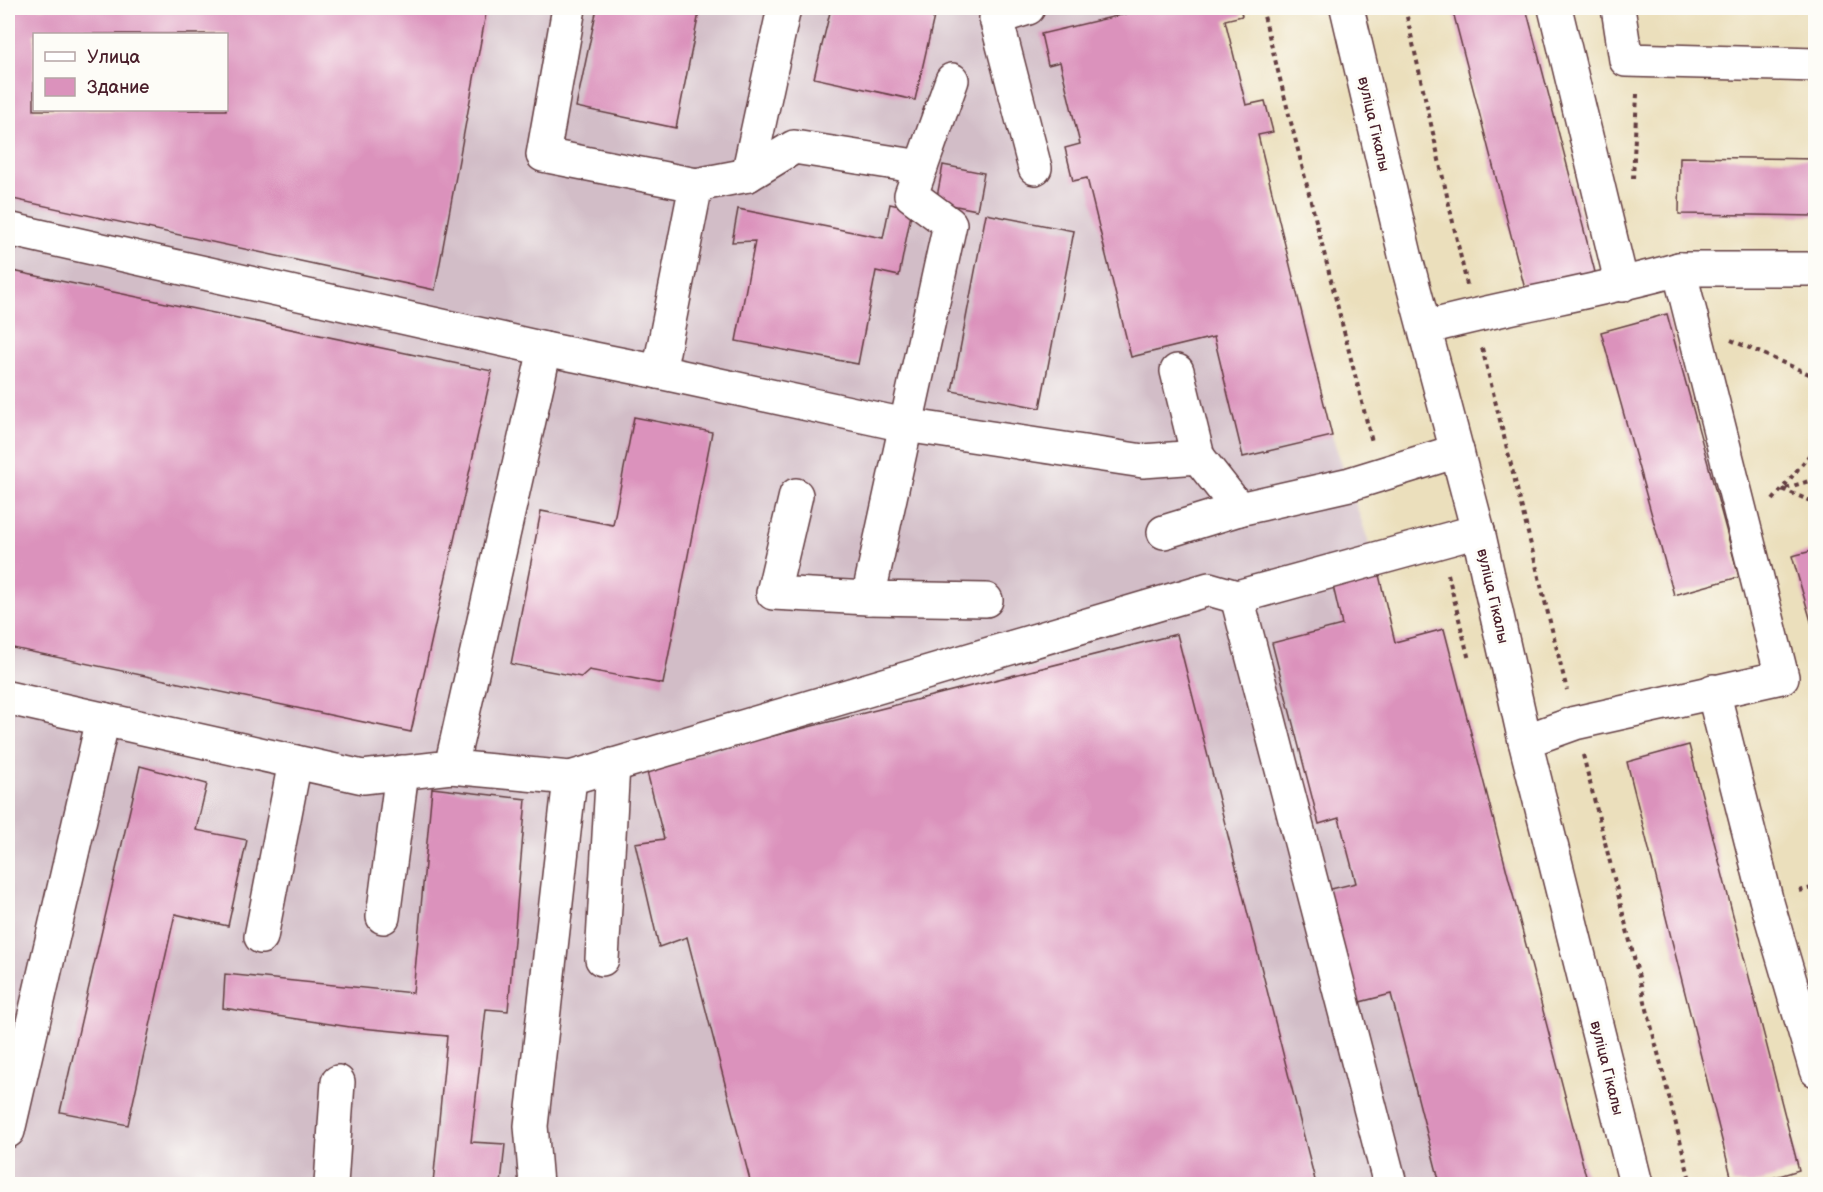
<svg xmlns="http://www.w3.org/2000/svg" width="1823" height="1192" font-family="'Balsamiq Sans',sans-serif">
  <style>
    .industrial { fill: #d2bdc7; fill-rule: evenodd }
    .building { fill: #db92bc; fill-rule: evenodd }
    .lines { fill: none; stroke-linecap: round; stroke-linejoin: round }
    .minor-casing { stroke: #623c41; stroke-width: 36 }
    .path { stroke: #623c41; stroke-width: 4; stroke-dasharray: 4.5 4.5; stroke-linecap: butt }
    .minor { stroke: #fff; stroke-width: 33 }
    .labels { text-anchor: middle; stroke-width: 6; stroke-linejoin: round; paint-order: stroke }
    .street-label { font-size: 15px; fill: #4a1f2b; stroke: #fdfcf7 }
  </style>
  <rect width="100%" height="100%" fill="#fdfcf7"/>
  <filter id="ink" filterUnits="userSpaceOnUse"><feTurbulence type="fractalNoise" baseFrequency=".0167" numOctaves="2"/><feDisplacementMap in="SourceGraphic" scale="12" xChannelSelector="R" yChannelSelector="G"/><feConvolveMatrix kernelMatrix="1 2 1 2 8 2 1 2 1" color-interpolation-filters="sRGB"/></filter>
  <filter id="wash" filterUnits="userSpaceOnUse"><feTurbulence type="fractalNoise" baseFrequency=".008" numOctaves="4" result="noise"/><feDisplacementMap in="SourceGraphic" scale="24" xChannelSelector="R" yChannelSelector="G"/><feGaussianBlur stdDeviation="1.35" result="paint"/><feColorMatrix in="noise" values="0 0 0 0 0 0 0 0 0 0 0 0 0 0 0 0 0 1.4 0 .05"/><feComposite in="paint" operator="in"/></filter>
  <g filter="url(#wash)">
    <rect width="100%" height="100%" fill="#ebdfbc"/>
    <path class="industrial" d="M8 8H1225V20L1332 436 1362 522 1381 582 1395 642 1444 629 1588 1184H8ZM34 34H226V110H34Z"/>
    <g id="blocks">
      <g class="building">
        <path d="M8 8H487L435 290 8 198ZM34 34H226V110H34Z"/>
        <path d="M597 8H700L676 128 576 107Z"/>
        <path d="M831 8H936L915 100 814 78Z"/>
        <path d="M1150 8H1240L1242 16 1225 20 1246 105 1265 101 1273 132 1258 135 1332 436 1243 457 1214 337 1131 357 1087 178 1073 181 1065 148 1080 144 1060 62 1048 65 1041 34Z"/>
        <path d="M1452 8H1526L1596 276 1526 293Z"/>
        <path d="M1680 157 1816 159V216L1679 214Z"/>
        <path d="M943 165 984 173 977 210 936 202Z"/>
        <path d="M890 204 912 209 899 276 876 271 858 364 736 341 755 241 732 242 738 209 883 238Z"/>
        <path d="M986 214 1074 231 1040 408 952 391Z"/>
        <path d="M8 270 492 371 411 732 8 647Z"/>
        <path d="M1667 314 1739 577 1674 595 1601 332Z"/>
        <path d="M634 417 712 432 663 684 589 670 581 677 511 664 541 511 613 525Z"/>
        <path d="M1816 550V635H1815L1792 556Z"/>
        <path d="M1379 575 1395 642 1444 629 1588 1184H1440L1391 994 1356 1003 1327 890 1356 883 1339 818 1319 824 1272 643 1342 625 1333 586Z"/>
        <path d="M1177 634 1316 1184H751L687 937 659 947 635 843 664 839 646 768Z"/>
        <path d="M1689 745 1799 1170 1753 1184H1733L1627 762Z"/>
        <path d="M8 746 12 747 9 765H8Z"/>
        <path d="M140 766 207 784 196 830 247 840 228 926 175 914 128 1125 60 1112Z"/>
        <path d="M432 788 526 799 508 1011 486 1009 471 1142 505 1144 501 1184H433L447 1036 350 1027 223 1008 225 974 413 993Z"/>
      </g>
    </g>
  </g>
  <g filter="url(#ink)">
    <use href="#blocks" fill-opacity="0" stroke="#623c41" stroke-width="1.5"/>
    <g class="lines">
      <defs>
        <g id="minor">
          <path d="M569 8 543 155 696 185 659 372"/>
          <path d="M1028 8 996 18 1035 168"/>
          <path d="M1347 8 1406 259 1478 531 1525 741 1636 1184"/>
          <path d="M1555 8 1622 285"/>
          <path d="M1618 8 1626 60 1816 65"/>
          <path d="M921 167 952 80"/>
          <path d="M748 175 794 147 921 167 911 195 950 224 868 598 986 600"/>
          <path d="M696 185 748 175 784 8"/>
          <path d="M8 229 545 349 659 372 905 425 1143 461 1198 457 1239 509"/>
          <path d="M1679 269H1816"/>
          <path d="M1425 328C1509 305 1595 293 1679 269L1782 677 1575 723 1525 741"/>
          <path d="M1177 371 1198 457"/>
          <path d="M796 495 773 593 868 598"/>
          <path d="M1164 532 1239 509 1350 484 1457 451"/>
          <path d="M1713 691 1766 899 1816 1070"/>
          <path d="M8 698 363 777 451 767 545 349"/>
          <path d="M451 767 570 778"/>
          <path d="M383 917 402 772"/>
          <path d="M261 937 295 762"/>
          <path d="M602 959 613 765"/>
          <path d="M8 1131 103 719"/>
          <path d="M331 1184 338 1082"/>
          <path d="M536 1184 531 1126 570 778 1209 589 1237 597"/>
          <path d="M1390 1184 1237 597 1478 531"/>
        </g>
      </defs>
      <use href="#minor" class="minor-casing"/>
      <g class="path">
        <path d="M1262 8 1372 442"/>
        <path d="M1405 8 1467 285"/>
        <path d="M1633 179 1637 94"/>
        <path d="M1731 340 1816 377"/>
        <path d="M1482 348 1567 690"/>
        <path d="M1816 479 1782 489 1816 503"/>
        <path d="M1773 500 1816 447"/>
        <path d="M1448 574 1469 660"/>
        <path d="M1583 755 1691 1184"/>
        <path d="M1799 891 1816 887"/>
      </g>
      <use href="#minor" class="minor"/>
    </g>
  </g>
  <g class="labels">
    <g class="street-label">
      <text transform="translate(1374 124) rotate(77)" y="5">вуліца Гікалы</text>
      <text transform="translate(1493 596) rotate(77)" y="5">вуліца Гікалы</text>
      <text transform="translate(1607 1068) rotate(76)" y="5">вуліца Гікалы</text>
    </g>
  </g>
  <rect width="1823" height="1192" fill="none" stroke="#fdfcf7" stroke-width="30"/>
  <rect x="33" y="33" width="195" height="78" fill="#fdfcf7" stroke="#b5a4a5" stroke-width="1.5"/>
  <rect x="45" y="52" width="30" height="9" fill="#ffffff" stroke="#b5a4a5" stroke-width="1.5"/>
  <text x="87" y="63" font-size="18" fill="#4a1f2b">Улица</text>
  <rect x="45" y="78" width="30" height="18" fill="#db92bc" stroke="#b5a4a5" stroke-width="1.5"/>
  <text x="87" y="93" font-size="18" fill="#4a1f2b">Здание</text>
</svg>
